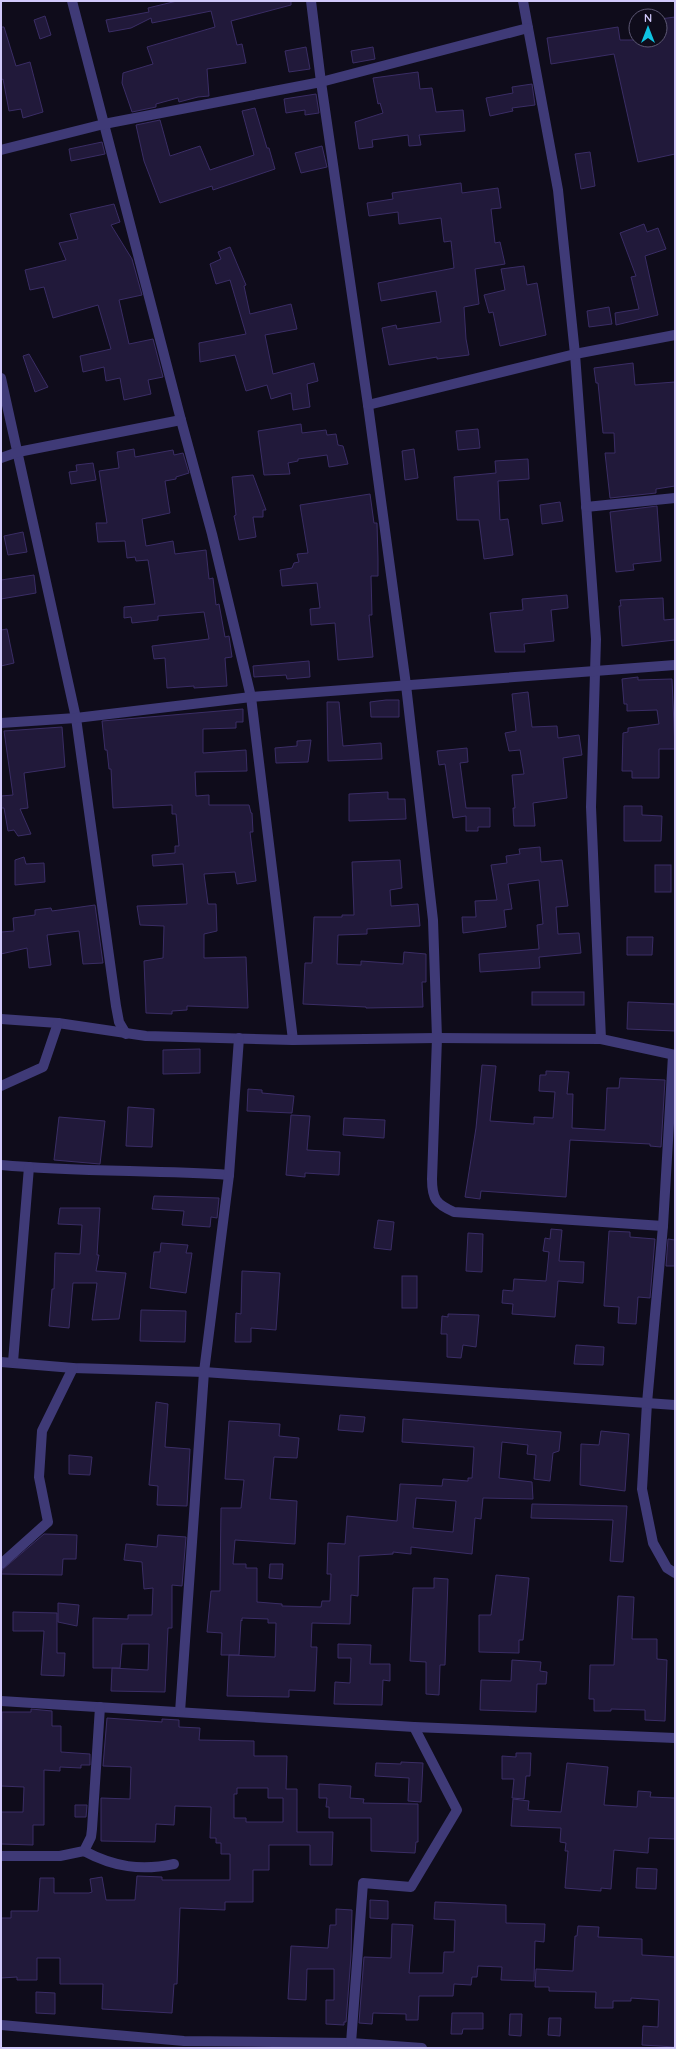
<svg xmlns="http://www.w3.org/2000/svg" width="676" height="2049" font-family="Quicksand,sans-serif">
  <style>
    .building { fill: #21193a; stroke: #3a2d65; fill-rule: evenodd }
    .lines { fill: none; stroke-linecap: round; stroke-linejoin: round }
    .minor { stroke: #3f3a77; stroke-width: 10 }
  </style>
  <rect width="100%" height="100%" fill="#0f0c1b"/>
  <g class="building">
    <path d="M177 1H291V5L231 21 237 45 242 44 246 63 207 69 209 96 198 97 179 102 178 98 156 104V107L132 112 122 83 123 73 153 64 147 47 215 27 211 11 152 23 151 18 131 28 109 32 106 20 149 12 148 8Z"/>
    <path d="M45 16 51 35 40 39 34 20Z"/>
    <path d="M675 17V154L638 162 614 54 551 64 547 38 618 27 620 40H660V19Z"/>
    <path d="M1 27H4L16 66 30 62 43 112 23 118 21 109 9 111 3 79 1 80Z"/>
    <path d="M306 47 310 69 289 72 285 51Z"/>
    <path d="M373 47 375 59 353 63 351 51Z"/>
    <path d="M418 72 420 89 432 88 436 112 463 110 465 131 419 135 421 145 409 146 408 135 372 140 373 147 359 149 355 122 383 113 380 103 378 104 373 78Z"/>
    <path d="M532 84 535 105 512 108 513 111 490 116 486 98 513 93 512 87Z"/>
    <path d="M316 94 319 113 305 115V110L286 113 284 99Z"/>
    <path d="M255 108 267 148H269L275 169 213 190 212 186 160 203 144 161 136 125 160 120 170 156 200 146 210 170 254 155 242 111Z"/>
    <path d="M102 142 105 154 71 161 69 149Z"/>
    <path d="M322 146 327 167 301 173 295 153Z"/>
    <path d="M590 152 595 186 581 189 575 154Z"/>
    <path d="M461 183 462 193 498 188 501 208 491 209 495 243 500 242 505 264 475 269 479 304 464 307 466 339 469 355 437 359V357L389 365 382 328 396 325 397 329 441 322 436 291 381 301 378 283 454 268 451 241 444 242 441 218 399 224 398 212 369 216 367 203 393 199 392 193Z"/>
    <path d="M114 204 120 222 111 225 132 259 142 295 119 300 129 344 153 339 163 377 148 380 151 394 124 400 120 378 106 381 104 367 83 372 80 356 111 349 98 305 53 318 44 287 30 290 25 270 66 260 59 243 78 239 70 214Z"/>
    <path d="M644 224 647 232 658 228 666 249 645 256 658 315 616 325 615 313 639 309 631 277 636 276 620 233Z"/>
    <path d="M230 247 246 285 244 286 250 314 291 304 297 329 265 335 273 374 314 363 318 381 307 384 310 407 293 410 291 393 271 399 267 385 246 391 235 355 200 362 199 343 246 334 230 280 216 284 210 264 221 259 218 252Z"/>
    <path d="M524 266 527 285 537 283 546 335 500 346 493 312 489 313 484 295 505 290 501 269Z"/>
    <path d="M609 307 612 324 589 327 587 311Z"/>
    <path d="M29 354 48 387 35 392 23 356Z"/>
    <path d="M633 363 635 385 675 382V486L656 489V493L610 498 605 453H615L614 433H603L598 383H596L594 368Z"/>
    <path d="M301 424 302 433 326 430 327 435 336 434 338 445 343 446 348 464 329 467 327 455 298 459V461L288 463 290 474 264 475 258 431Z"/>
    <path d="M478 429 480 448 458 450 456 431Z"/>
    <path d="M134 449 135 457 173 450 174 455 183 453 189 473 176 477V479L165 481 170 513 142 519 146 546 173 541 175 554 206 550 209 579 213 578 216 605 219 604 225 637 229 636 232 657 225 658 227 686 194 688V686L167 688 165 658 154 659 152 646 209 639 204 612 158 616V620L132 623 131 617 124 618V607L155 604 148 560 136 561 135 557 127 558 125 541 98 542 96 523H107L99 471 119 468 117 452Z"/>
    <path d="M414 449 418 478 405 480 402 451Z"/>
    <path d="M528 459 529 479 498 481 500 520 508 519 513 555 484 559 479 520H457L454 477 496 473 495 461Z"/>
    <path d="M93 463 96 480 71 484 69 472 77 471 76 465Z"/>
    <path d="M253 475 266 510H263V517H253L256 537 239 540 234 516 236 515 232 477Z"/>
    <path d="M370 494 374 523H377L378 559V576H371L372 615H369L373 657 338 660 335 623 311 625 310 609 320 608 317 583 282 586 280 570 292 568 294 563 299 562 297 554 308 553 300 505Z"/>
    <path d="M560 502 563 521 542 524 540 505Z"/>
    <path d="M657 506 661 561 633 564 634 570 616 572 610 512Z"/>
    <path d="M23 532 27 552 8 555 4 536Z"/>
    <path d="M34 575 36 593 1 599V580Z"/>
    <path d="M567 595 568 608 551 610 554 641 524 644 525 652H495L490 613 523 610 522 599Z"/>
    <path d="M663 598 664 620 675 619V640L622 646 619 606H621L620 600Z"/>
    <path d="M7 629 14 663 1 666V630Z"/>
    <path d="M309 661 310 677 287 679 286 675 254 677 253 666Z"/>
    <path d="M638 677V680L672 679 675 749H659V778H632V771H622L623 733 628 732V728L659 724 657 710 627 711V704H624L622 679Z"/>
    <path d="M528 692 532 727 557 726 558 738 579 735 582 755 563 758 567 798 533 803 535 826H514L513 808H515L512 775 524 774 520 750 509 751 505 733 516 731 512 694Z"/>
    <path d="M386 700H399V717H371L370 702Z"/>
    <path d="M327 702H339L343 746 381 743 382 759 328 761Z"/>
    <path d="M243 709V722H236V728L203 729V753L246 750 247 771 195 772 196 796 209 795V805H249L251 813H252L253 832H250L256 881 237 884 235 872 204 874 208 904H216L217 931 204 934V958L246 957 248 1008 187 1006V1010L172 1011V1014L146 1013 144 961 163 958 164 926 140 925 137 906 187 904 183 864 153 866 152 855 175 853V846H179L176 814H172V805L113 808 111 769H109L107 750H105L102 721Z"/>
    <path d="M62 727 65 767 24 773 28 808 20 809 31 834 18 836 14 830 8 831 4 808H1V796L13 795 4 731Z"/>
    <path d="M311 740 308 762 276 763 275 748 297 746V741Z"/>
    <path d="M467 748 468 762 460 763 466 808H490V827H478V831H466V816L453 818 445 764 439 765 437 751Z"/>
    <path d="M388 792V799H405L406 819 349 821V794Z"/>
    <path d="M624 806H642V815L662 816 661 841H624Z"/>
    <path d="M540 847 541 862 562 860 568 906 556 907 558 934 579 933 581 953 539 957 540 968 480 972 479 954 539 949 537 925 543 924 539 880 508 884 512 909 504 910 506 927 463 933 462 917H476L475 901 497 900 491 865 507 863 506 856 520 854 519 849Z"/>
    <path d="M24 857 26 864 44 863 45 882 15 885V860Z"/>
    <path d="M400 860 402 888 390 890 391 906 418 904 420 926 367 929V934L338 935 337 964 361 965V961L403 964 404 952 426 954V982H422L423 1007 366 1008V1007L303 1004 305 963H312L314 917H342V915H354L352 862Z"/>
    <rect x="655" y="865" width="16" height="27"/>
    <path d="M95 905 103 963 83 964 79 931 47 935 51 965 29 968 27 948 1 954V932L14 931 13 918 35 915V910L51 908 52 911Z"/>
    <path d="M627 937H653L652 955H627Z"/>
    <rect x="532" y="992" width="52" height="13"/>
    <path d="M628 1002 675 1004V1031L627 1029Z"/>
    <path d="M200 1049V1073L163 1074V1050Z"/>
    <path d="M482 1065 496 1066 490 1121 534 1124V1117L553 1118 555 1092 539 1091 540 1075H546V1071L569 1072 567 1094H573L572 1128 605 1130 607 1088H619L620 1078 665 1080 661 1147 650 1146V1144L570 1140 566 1197 481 1191 480 1199 465 1197 476 1128Z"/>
    <path d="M248 1089 262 1090V1093L294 1096 292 1113 247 1111Z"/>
    <path d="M128 1107 154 1109 152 1147 126 1146Z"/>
    <path d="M291 1115 310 1116 307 1150 340 1152 339 1175 305 1173V1177L286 1175Z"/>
    <path d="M59 1117 105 1121 100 1164 54 1160Z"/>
    <path d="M344 1118 385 1120 384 1138 343 1135Z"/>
    <path d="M154 1196 219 1198 217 1218 211 1217 210 1227 182 1225 184 1211 152 1209Z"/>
    <path d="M60 1208H100L97 1255H99L96 1271 126 1273 119 1319 92 1320 97 1283H73L69 1328 49 1326 52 1289H54L55 1253 80 1254 82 1225 58 1224Z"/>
    <path d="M378 1220 394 1222 391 1250 374 1248Z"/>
    <path d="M551 1229 562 1230 559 1261 584 1262 583 1283 558 1281 555 1317 512 1314 513 1304 502 1303 503 1290 513 1291 514 1279 546 1281 549 1252 543 1251 545 1238 550 1239Z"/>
    <path d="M609 1231 630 1232V1237L655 1239 650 1298 638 1297 636 1324 618 1323 619 1307 604 1306Z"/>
    <path d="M468 1233 483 1234 482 1272 466 1271Z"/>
    <path d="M668 1239 675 1240V1266H666Z"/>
    <path d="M161 1243 188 1245 186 1253H192L186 1293 150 1288 154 1252H160Z"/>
    <path d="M242 1271 280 1273 276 1330 251 1328V1342H235L236 1313 241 1314Z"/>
    <rect x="402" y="1276" width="15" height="32"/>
    <path d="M141 1310 186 1311 185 1342 140 1341Z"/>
    <path d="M448 1314 479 1315 476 1347 463 1345 461 1358 447 1357V1334H441L442 1316 448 1317Z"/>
    <path d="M576 1345 604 1347 603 1365 574 1364Z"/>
    <path d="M156 1402 168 1404 165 1447 190 1449 187 1506 157 1505 158 1486 149 1485Z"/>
    <path d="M340 1415 365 1417 363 1432 338 1430Z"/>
    <path d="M403 1419 561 1432 559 1451 553 1453 550 1481 534 1479 536 1455 527 1454 528 1445 502 1442 499 1478 532 1482 533 1499 483 1498 481 1519 475 1518 472 1554 411 1547V1554L393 1552V1554L359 1556 358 1596 351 1595 350 1624 312 1623 311 1647H317L315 1691 289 1690V1697L227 1696 229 1655 275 1657 276 1623H268V1619L242 1618V1621L241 1620 239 1655H221L222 1633 207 1632 211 1591H220L221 1508H241L244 1480 225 1479 229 1421 280 1424 279 1436 299 1438 297 1458 274 1457 270 1499 297 1501 295 1544 235 1540 233 1564H246V1568H257V1602L282 1604V1606L321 1607 322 1601H330L331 1574H327L328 1543 345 1544 347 1516 397 1521 400 1484 442 1486 443 1479 468 1481V1478H472L474 1447 402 1442ZM416 1498 456 1501 453 1532 413 1528Z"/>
    <path d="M601 1431 629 1434 625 1491 580 1485 581 1444 599 1445Z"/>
    <path d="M69 1455 92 1457 90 1475 69 1474Z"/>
    <path d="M532 1504 627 1506 623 1562 610 1561 613 1520 531 1518Z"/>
    <path d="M44 1534 77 1535 76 1559H63L62 1575 1 1574 2 1570Z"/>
    <path d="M158 1535 186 1537 182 1586 172 1585V1628H168L165 1692 111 1691 112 1668H93V1618L128 1619V1615H152L153 1588 144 1589 142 1562 124 1560 126 1544 157 1547ZM122 1644H149L148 1670 112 1668H120Z"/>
    <path d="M270 1564H283L282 1579 269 1578Z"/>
    <path d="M496 1575 529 1578 523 1640H519V1653L479 1652V1615H491Z"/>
    <path d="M434 1578 448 1579 445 1665H440L439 1695 426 1694V1662L410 1661 413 1588H434Z"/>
    <path d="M618 1596 634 1597 632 1639H657V1659L667 1660 665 1721 645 1720V1710L611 1709V1711H594V1699H589L590 1665H614Z"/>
    <path d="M58 1603 79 1605 77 1626 58 1622Z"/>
    <path d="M13 1612 57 1613V1653H65L64 1676 41 1675 44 1631H13Z"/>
    <path d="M338 1644 371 1645 370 1664H390V1681L383 1680 382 1705 334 1704 335 1682 350 1683 351 1658H338Z"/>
    <path d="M512 1660 541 1662 540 1671 547 1672 546 1684H537L536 1712 480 1710 481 1680 511 1681Z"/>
    <path d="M31 1709 52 1711V1726H61V1752L90 1754V1765H81V1768L60 1767V1771L44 1770V1825H33V1845L1 1844V1812H23L24 1787 1 1786 2 1712H31Z"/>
    <path d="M107 1718 162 1722V1719L179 1720V1727L200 1728 199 1740 254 1741V1756H287L286 1789H297V1832H333L332 1865H310V1845H269V1870H253V1902H225V1910L180 1908 177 1984H174L172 2013 102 2009 103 1984H60V1958H37V1980H17V1977L1 1978V1918H11V1911H38L40 1878H54V1893H89L92 1892 90 1879 102 1877 106 1900H135L137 1876 162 1877V1880H230V1854H221V1843H216V1838H210L211 1807 175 1806 174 1825 156 1824 155 1842 101 1841V1798L130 1799 131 1767 103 1766ZM237 1788H268V1798H283V1822H246V1818H234V1794H237Z"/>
    <path d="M516 1753H531L530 1776H526L524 1799 512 1798 514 1779H502V1756L516 1757Z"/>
    <path d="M401 1762 423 1763 421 1802 408 1801 409 1778 375 1776 376 1763 401 1764Z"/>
    <path d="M567 1763 608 1767 604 1805 637 1807 638 1791 651 1792 650 1797 675 1798V1839L649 1838 648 1853 614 1850 611 1889 601 1888V1891L565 1888 568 1851H565L566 1843 560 1842 561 1828 511 1826 513 1799 529 1801 528 1810 561 1812Z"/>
    <path d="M319 1784 351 1786 350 1798 364 1799 363 1803 418 1804V1842H416L415 1853 371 1851V1818H329V1807H326L327 1798H319Z"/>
    <path d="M75 1805H87L86 1817H75Z"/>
    <path d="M637 1868 657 1869 656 1889 636 1888Z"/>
    <path d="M370 1900 388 1901V1919L370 1918Z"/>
    <path d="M435 1902 506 1905V1923L545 1924 544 1942 535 1941 534 1981 501 1980 502 1967 478 1966 477 1977H472L471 1985 454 1984 453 1996H419L418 2020H406V2014L373 2013 372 2024 359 2023 364 1957 391 1958 392 1924 413 1925 409 1973H443L444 1952H454L455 1920 434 1919Z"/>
    <path d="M336 1909 352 1910 351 1956 346 2022H344V2025L326 2024V2000H334V1969H307L306 2000 288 1999 291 1946 328 1948 330 1925H336Z"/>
    <path d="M578 1926 599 1927 598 1937 642 1939V1955L675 1957V2047L642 2045 643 2026 658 2027 659 2000 631 1998V2001H613V2008H595L596 1992 549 1991V1987H535L536 1969 573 1971 575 1936H577Z"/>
    <path d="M36 1992 55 1993V2014L36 2013Z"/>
    <path d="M452 2013H483V2029H463L462 2034H451Z"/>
    <path d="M510 2014H522L521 2036 509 2035Z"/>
    <path d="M549 2018H561L560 2036 548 2035Z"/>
  </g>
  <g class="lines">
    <g class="minor">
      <path d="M72 1 181 420 212 534 251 697 293 1040"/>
      <path d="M311 1 321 82 368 405 406 685 433 920 437 1038 432 1179C432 1199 436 1204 454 1212L663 1226"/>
      <path d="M523 1 558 190 575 354 596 639 591 807 601 1039"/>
      <path d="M1 150 104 124 321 82 528 28"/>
      <path d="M1 378 76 718 116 1006 119 1022 126 1034"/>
      <path d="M368 405 575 354 675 335"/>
      <path d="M1 458 18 452 181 420"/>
      <path d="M586 507 675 498"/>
      <path d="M1 723 76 718 251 697 675 665"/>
      <path d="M1 1019 58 1023 146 1036 293 1040 437 1038 601 1039 675 1055"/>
      <path d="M673 1055 663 1226 647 1403 642 1489 653 1543 667 1568 675 1573"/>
      <path d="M1 1086 43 1067 58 1023"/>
      <path d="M1 1165C77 1172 153 1170 229 1175"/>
      <path d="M1 1362 73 1368 204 1372 675 1405"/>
      <path d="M13 1362 29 1167"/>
      <path d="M1 1564 48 1522 39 1477 42 1431 73 1368"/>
      <path d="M1 1701 414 1727 675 1738"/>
      <path d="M180 1712 204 1372 229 1175 239 1038"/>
      <path d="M84 1851C114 1867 141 1871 174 1864"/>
      <path d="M1 1856H60L84 1851 91 1837 92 1829 100 1707"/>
      <path d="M1 2025 184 2041 351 2043 422 2048"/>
      <path d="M351 2043 363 1883 411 1887 457 1810 414 1727"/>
    </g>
  </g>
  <rect width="676" height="2049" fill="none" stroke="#d1c9fb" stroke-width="4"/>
  <g transform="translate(648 28)"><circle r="19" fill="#0f0c1b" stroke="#5d5875"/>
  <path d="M0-3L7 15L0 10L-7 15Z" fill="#0fc4e2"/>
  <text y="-6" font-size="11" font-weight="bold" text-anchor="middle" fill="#d1c9fb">N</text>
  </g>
</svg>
